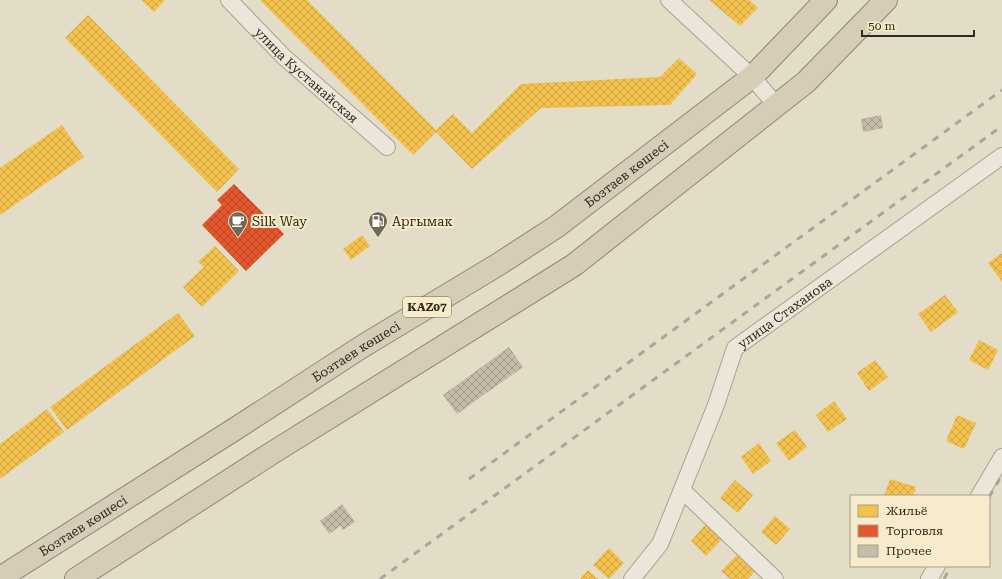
<svg xmlns="http://www.w3.org/2000/svg" width="1002" height="579" font-family="'Roboto Serif',serif">
  <style>
    .homes { fill: url(#homes-cross-hatch) }
    .shops { fill: url(#shops-cross-hatch) }
    .building { fill: url(#building-cross-hatch) }
    .lines { fill: none; stroke-linecap: round; stroke-linejoin: round }
    .street-casing { stroke: #a7a091; stroke-width: 18 }
    .highway-casing { stroke: #8d8678; stroke-width: 24 }
    .street { stroke: #ebe6d9; stroke-width: 16 }
    .highway { stroke: #d6cdb8; stroke-width: 22 }
    .rail { stroke: #a9a59a; stroke-width: 3; stroke-dasharray: 7 7; stroke-linecap: butt }
    .labels { text-anchor: middle; stroke-width: 4; stroke-linejoin: round; paint-order: stroke }
    .shield { fill: #f6eccb; stroke: #6e644f; stroke-width: 1 }
    .shield-label { font-size: 12px; font-weight: bold; fill: #34291a }
    .street-label { font-size: 13px; fill: #34291a; stroke: #f6eccb }
    .poi-label { font-size: 13px; fill: #34291a; stroke: #f6eccb; text-anchor: start }
  </style>
  <defs>
    <pattern id="homes-cross-hatch" width="8" height="8" patternUnits="userSpaceOnUse"><rect width="8" height="8" fill="#f2c14e"/><path d="M0 0l8 8M0 8l8-8" fill="none" stroke="#d0a644"/></pattern>
    <pattern id="shops-cross-hatch" width="8" height="8" patternUnits="userSpaceOnUse"><rect width="8" height="8" fill="#e4572e"/><path d="M0 0l8 8M0 8l8-8" fill="none" stroke="#ba4826"/></pattern>
    <pattern id="building-cross-hatch" width="8" height="8" patternUnits="userSpaceOnUse"><rect width="8" height="8" fill="#c6baa8"/><path d="M0 0l8 8M0 8l8-8" fill="none" stroke="#a29788"/></pattern>
  </defs>
  <rect width="100%" height="100%" fill="#e3ddc7"/>
  <g class="homes">
    <path d="M141 0H165L154 12Z"/>
    <path d="M260 0H307L436 130 453 114 472 133 521 84 660 77 679 58 697 74 670 105 541 108 472 169 436 132 413 155Z"/>
    <path d="M709 0H749L758 8 740 26Z"/>
    <path d="M88 15 239 169 217 192 65 38Z"/>
    <path d="M62 125 84 157 0 215V168Z"/>
    <path d="M362 235 370 246 351 260 343 249Z"/>
    <path d="M215 246 239 271 202 307 183 287 204 267 198 262Z"/>
    <path d="M1002 253V282L988 263Z"/>
    <path d="M945 295 958 312 931 332 918 314Z"/>
    <path d="M178 313 195 336 67 430 50 407Z"/>
    <path d="M979 340 998 350 988 370 969 360Z"/>
    <path d="M875 360 888 377 869 391 857 373Z"/>
    <path d="M834 401 847 419 828 432 816 415Z"/>
    <path d="M47 409 64 432 0 479V444Z"/>
    <path d="M957 415 976 423 964 449 946 441Z"/>
    <path d="M795 430 807 447 789 461 776 443Z"/>
    <path d="M759 443 771 461 753 474 741 457Z"/>
    <path d="M890 479 916 487 913 496H884Z"/>
    <path d="M735 480 753 495 738 513 720 498Z"/>
    <path d="M775 516 790 529 776 545 761 532Z"/>
    <path d="M706 524 722 539 706 556 691 541Z"/>
    <path d="M609 548 624 563 609 579 593 565Z"/>
    <path d="M738 554 756 571 748 579H730L721 571Z"/>
    <path d="M588 570 598 579H580Z"/>
  </g>
  <path class="shops" d="M234 184 284 234 246 271 202 225 222 205 217 200Z"/>
  <g class="building">
    <path d="M881 115 883 128 863 132 861 119Z"/>
    <path d="M509 347 523 367 457 414 443 395Z"/>
    <path d="M342 504 355 522 343 530 340 526 329 534 320 521Z"/>
  </g>
  <g class="lines">
    <defs>
      <g id="street">
        <path id="s1" d="M229 0 284 57 387 147"/>
        <path d="M669 0 752 77 777 106"/>
        <path d="M682 490 775 579"/>
        <path d="M979 496 1002 457"/>
        <path id="s2" d="M632 579 660 544 716 405 735 348 1002 156"/>
        <path d="M929 579 937 566"/>
      </g>
      <g id="highway">
        <path id="s3" d="M0 578 235 429 363 346 499 264 556 227 752 77 826 0"/>
        <path d="M76 579 272 453 574 265 806 82 886 0"/>
      </g>
    </defs>
    <use href="#street" class="street-casing"/>
    <use href="#highway" class="highway-casing"/>
    <use href="#street" class="street"/>
    <use href="#highway" class="highway"/>
    <g class="rail">
      <path d="M469 479 1002 90"/>
      <path d="M989 497 1002 475"/>
      <path d="M380 579 1002 126"/>
      <path d="M944 579 951 566"/>
    </g>
  </g>
  <defs>
    <symbol id="cafe-pin" viewBox="-11 -11 22 30"><path d="M0 17L-7.5 6A9.5 9.5 0 1 1 7.5 6Z" fill="#716857" stroke="#f6eccb"/><path d="M-5.5-4.5H6V0H3Q3 3.5 0 3.5H-2.5Q-5.5 3.5-5.5 0ZM3-3.2v2h1.7v-2ZM-6 4.5H4V6H-6Z" fill="#fff"/></symbol>
    <symbol id="fuel-pin" viewBox="-11 -11 22 30"><path d="M0 17L-7.5 6A9.5 9.5 0 1 1 7.5 6Z" fill="#716857" stroke="#f6eccb"/><path d="M-5.5-6h7V0h2V4h1.3V-2.5L3-4.5l.8-.8L6-3V5H2.5V1h-1V6h-7ZM-4.2-4.7v3.2H.2V-4.7Z" fill="#fff"/></symbol>
  </defs>
  <g fill-rule="evenodd">
    <use href="#cafe-pin" x="227" y="210" width="22" height="30"/>
    <use href="#fuel-pin" x="367" y="210" width="22" height="30"/>
  </g>
  <g class="labels">
    <rect class="shield" x="403" y="297" width="48" height="20" rx="3"/>
    <g class="shield-label">
      <text x="427" y="311">KAZ07</text>
    </g>
    <g class="street-label">
      <text dy="5" stroke="none"><textPath href="#s1" startOffset="108">улица Кустанайская</textPath></text>
      <text dy="5" stroke="none"><textPath href="#s3" startOffset="746">Бозтаев көшесі</textPath></text>
      <text dy="5" stroke="none"><textPath href="#s2" startOffset="316">улица Стаханова</textPath></text>
      <text dy="5" stroke="none"><textPath href="#s3" startOffset="422">Бозтаев көшесі</textPath></text>
      <text dy="5" stroke="none"><textPath href="#s3" startOffset="98">Бозтаев көшесі</textPath></text>
    </g>
    <g class="poi-label">
      <text x="252" y="226">Silk Way</text>
      <text x="392" y="226">Аргымак</text>
    </g>
  </g>
  <rect x="850" y="495" width="140" height="72" fill="#f6eccb" stroke="#a89e84"/>
  <rect x="858" y="505" width="20" height="12" fill="#f2c14e" stroke="#a89e84"/>
  <text x="886" y="515" font-size="12" fill="#34291a">Жильё</text>
  <rect x="858" y="525" width="20" height="12" fill="#e4572e" stroke="#a89e84"/>
  <text x="886" y="535" font-size="12" fill="#34291a">Торговля</text>
  <rect x="858" y="545" width="20" height="12" fill="#c6baa8" stroke="#a89e84"/>
  <text x="886" y="555" font-size="12" fill="#34291a">Прочее</text>
  <path d="M862 30v6h112v-6" fill="none" stroke="#34291a" stroke-width="2"/>
  <text x="868" y="30" font-size="12" fill="#34291a" stroke="#f6eccb" stroke-width="3" paint-order="stroke">50 m</text>
</svg>
